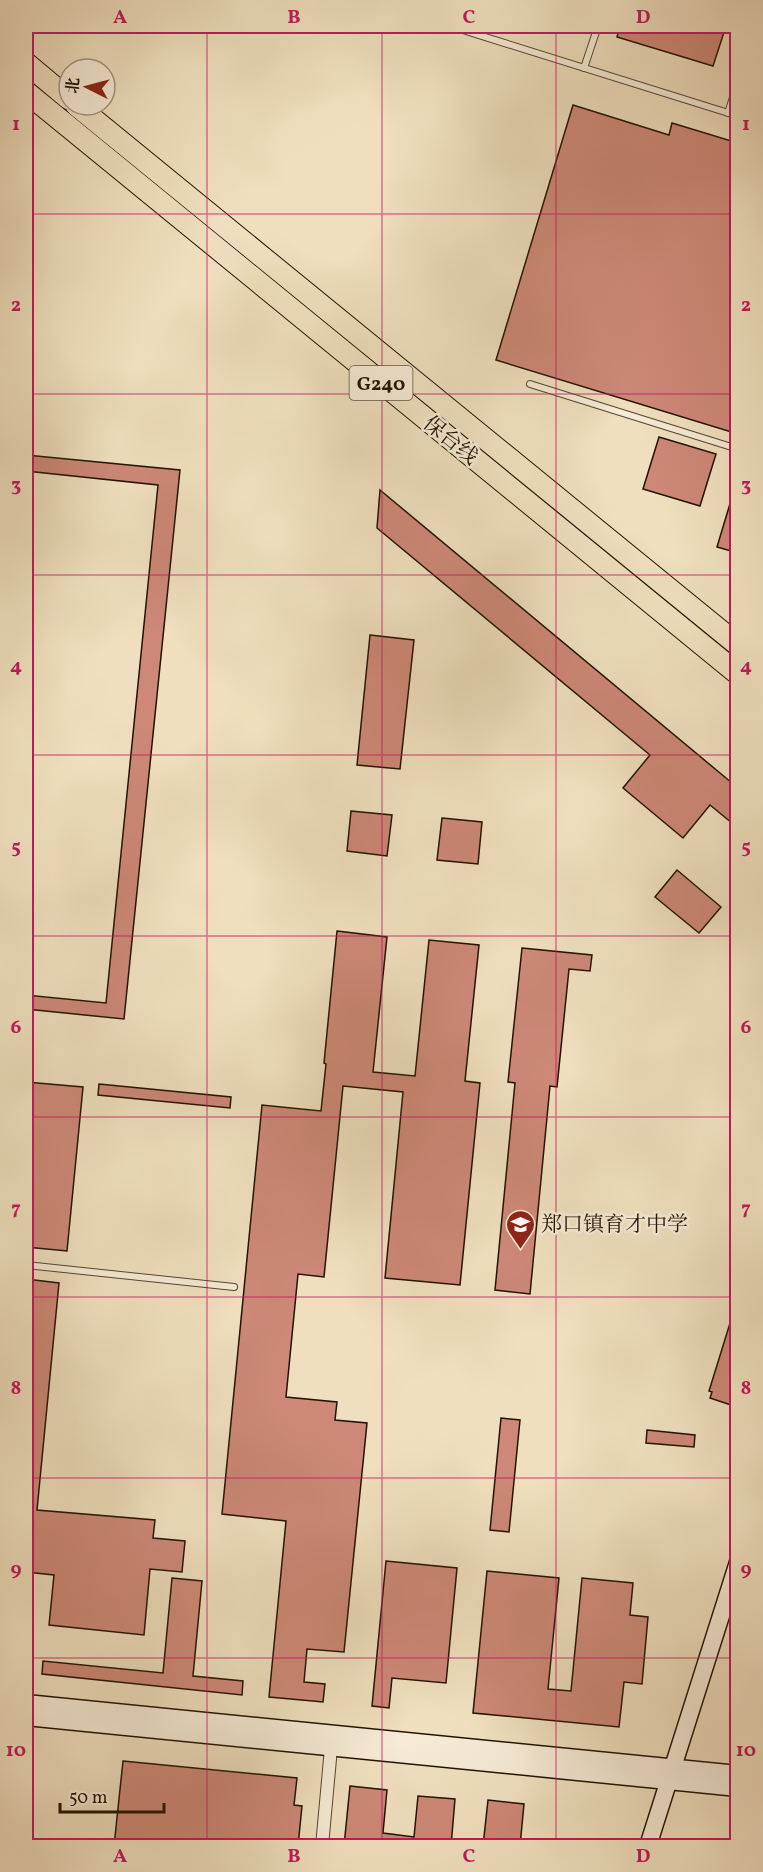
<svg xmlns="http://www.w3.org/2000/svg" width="763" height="1872" font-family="Vollkorn,'Noto Serif SC',serif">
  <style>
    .building { fill: #cd8877; stroke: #221200; stroke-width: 1.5 }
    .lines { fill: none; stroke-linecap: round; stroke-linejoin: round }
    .lane-casing { stroke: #554530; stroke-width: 8 }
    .street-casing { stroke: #554530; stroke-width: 14 }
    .secondary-casing { stroke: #221200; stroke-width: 19 }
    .highway-casing { stroke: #221200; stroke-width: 23 }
    .lane { stroke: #f5ead5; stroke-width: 6 }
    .street { stroke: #f5ead5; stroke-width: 12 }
    .secondary { stroke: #f5ead5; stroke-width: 16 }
    .highway { stroke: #efdfbe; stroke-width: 21 }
    .grid { fill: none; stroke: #c2185b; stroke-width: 1.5; stroke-opacity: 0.55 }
    .labels { text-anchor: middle; stroke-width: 5; stroke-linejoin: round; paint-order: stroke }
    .shield { fill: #f5ead5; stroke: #615340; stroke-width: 1.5 }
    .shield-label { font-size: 20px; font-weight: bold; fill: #221200 }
    .street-label { font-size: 21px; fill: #221200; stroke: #f5ead5 }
    .poi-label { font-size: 21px; fill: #221200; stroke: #f5ead5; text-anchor: start }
    .neatline { fill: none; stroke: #c2185b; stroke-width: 2 }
    .grid-label { font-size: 20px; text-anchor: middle; font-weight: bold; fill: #c2185b }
  </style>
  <rect width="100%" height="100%" fill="#efdfbe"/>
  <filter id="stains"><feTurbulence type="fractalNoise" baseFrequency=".00333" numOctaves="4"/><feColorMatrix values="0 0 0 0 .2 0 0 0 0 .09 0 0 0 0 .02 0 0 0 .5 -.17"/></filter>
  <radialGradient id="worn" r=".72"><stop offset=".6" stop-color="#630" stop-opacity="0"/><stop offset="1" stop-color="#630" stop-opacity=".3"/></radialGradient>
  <g class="building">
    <path d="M620 26H726L713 66 617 37Z"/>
    <path d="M573 105 669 135 672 123 738 143V434L496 360Z"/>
    <path d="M659 437 716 454 700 506 643 489Z"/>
    <path d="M26 455 180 470 124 1019 26 1009V995L106 1003 158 485 26 471Z"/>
    <path d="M735 487 738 488V553L717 547Z"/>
    <path d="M380 490 738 788V828L710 805 683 838 623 788 650 755 377 528Z"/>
    <path d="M370 635 414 640 400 769 357 765Z"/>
    <path d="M351 811 392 815 387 856 347 851Z"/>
    <path d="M442 818 482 822 478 864 437 860Z"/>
    <path d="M677 870 721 907 699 933 655 897Z"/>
    <path d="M337 931 387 937 373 1072 415 1076 429 940 479 945 465 1081 480 1083 460 1285 385 1278 403 1092 343 1086 324 1277 298 1274 286 1397 337 1402 335 1420 367 1423 344 1652 307 1649 304 1682 325 1684 323 1702 269 1697 286 1521 222 1514 262 1105 321 1111 326 1064 324 1063Z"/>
    <path d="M522 948 592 955 590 971 569 969 557 1087 550 1086 530 1294 495 1290 515 1083 508 1082Z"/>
    <path d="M26 1082 83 1087 67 1251 26 1247Z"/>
    <path d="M99 1084 231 1097 230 1108 98 1095Z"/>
    <path d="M26 1279 59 1283 37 1510 155 1520 153 1538 185 1541 182 1572 150 1569 144 1635 49 1625 54 1575 26 1572Z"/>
    <path d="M735 1307H738V1394L734 1406 710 1398 712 1392 709 1391Z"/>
    <path d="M501 1418 520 1420 509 1532 490 1530Z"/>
    <path d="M647 1430 695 1435 694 1447 646 1443Z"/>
    <path d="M386 1561 457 1568 446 1683 392 1678 389 1708 372 1706Z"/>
    <path d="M487 1571 559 1578 548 1689 571 1691 582 1578 633 1583 630 1615 648 1617 642 1684 624 1682 619 1727 473 1713Z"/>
    <path d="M172 1578 202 1581 193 1676 243 1681 242 1695 42 1674 43 1661 163 1673Z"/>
    <path d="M123 1761 297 1778 294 1805 302 1806 298 1846H114Z"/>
    <path d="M350 1786 387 1790 383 1833 414 1837 418 1796 455 1799 451 1846H344Z"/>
    <path d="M488 1800 524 1804 520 1846H483Z"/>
  </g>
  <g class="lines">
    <defs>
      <g id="lane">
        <path d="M450 26 738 116"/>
        <path d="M584 68 598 26"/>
        <path d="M728 113 738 82"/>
        <path d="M530 384 738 449"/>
        <path d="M26 1265 234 1287"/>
      </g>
      <path id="street" d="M322 1846 331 1748"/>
      <g id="secondary">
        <path d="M26 1703 738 1774"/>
        <path d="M26 1717 738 1788"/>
        <path d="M648 1846 738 1562"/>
      </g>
      <g id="highway">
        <path d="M26 63 69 99"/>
        <path d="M26 92 738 674"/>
        <path d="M76 105 738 645"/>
      </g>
    </defs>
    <use href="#lane" class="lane-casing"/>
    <use href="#street" class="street-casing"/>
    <use href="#secondary" class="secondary-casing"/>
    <use href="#highway" class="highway-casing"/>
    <use href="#lane" class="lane"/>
    <use href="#street" class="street"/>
    <use href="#secondary" class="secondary"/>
    <use href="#highway" class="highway"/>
  </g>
  <path class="grid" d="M207 26V1846M382 26V1846M556 26V1846M26 214H738M26 394H738M26 575H738M26 755H738M26 936H738M26 1117H738M26 1297H738M26 1478H738M26 1658H738"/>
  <defs>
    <symbol id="school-pin" viewBox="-11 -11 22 30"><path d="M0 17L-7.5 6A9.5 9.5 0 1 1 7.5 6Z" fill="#8f2418" stroke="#f5ead5"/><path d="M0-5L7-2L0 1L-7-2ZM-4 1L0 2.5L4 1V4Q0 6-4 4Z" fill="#fff"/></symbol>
  </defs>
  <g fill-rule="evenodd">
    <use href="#school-pin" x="504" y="1208" width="33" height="45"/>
  </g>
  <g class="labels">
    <rect class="shield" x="349.5" y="366" width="63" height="34" rx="4.5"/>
    <g class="shield-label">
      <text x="381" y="390">G240</text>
    </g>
    <g class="street-label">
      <text transform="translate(451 440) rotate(39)" y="7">保台线</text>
    </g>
    <g class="poi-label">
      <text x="541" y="1231">郑口镇育才中学</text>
    </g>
  </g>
  <rect width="763" height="1872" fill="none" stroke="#efdfbe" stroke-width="66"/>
  <g transform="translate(87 87) rotate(276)"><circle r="28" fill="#f5ead5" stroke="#a19480" stroke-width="1.5"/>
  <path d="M0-4.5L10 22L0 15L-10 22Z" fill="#8f2418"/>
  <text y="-9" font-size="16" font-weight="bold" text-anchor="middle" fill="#221200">北</text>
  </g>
  <path d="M60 1803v9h104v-9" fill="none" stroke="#221200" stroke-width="3"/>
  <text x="69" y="1803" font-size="18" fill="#221200" stroke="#f5ead5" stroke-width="4.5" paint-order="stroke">50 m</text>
  <rect x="33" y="33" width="697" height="1806" class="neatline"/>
  <g class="grid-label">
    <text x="120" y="23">A</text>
    <text x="294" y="23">B</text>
    <text x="469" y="23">C</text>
    <text x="643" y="23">D</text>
    <text x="16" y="130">1</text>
    <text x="746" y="130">1</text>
    <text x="16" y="311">2</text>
    <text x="746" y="311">2</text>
    <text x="16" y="491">3</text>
    <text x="746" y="491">3</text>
    <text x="16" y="672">4</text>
    <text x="746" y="672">4</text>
    <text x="16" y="853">5</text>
    <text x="746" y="853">5</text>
    <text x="16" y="1033">6</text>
    <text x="746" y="1033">6</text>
    <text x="16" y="1214">7</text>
    <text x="746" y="1214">7</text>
    <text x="16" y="1394">8</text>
    <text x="746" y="1394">8</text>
    <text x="16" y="1575">9</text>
    <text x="746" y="1575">9</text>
    <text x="16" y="1756">10</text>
    <text x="746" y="1756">10</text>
    <text x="120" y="1862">A</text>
    <text x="294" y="1862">B</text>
    <text x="469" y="1862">C</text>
    <text x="643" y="1862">D</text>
  </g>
  <rect width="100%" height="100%" filter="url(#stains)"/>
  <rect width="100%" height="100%" fill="url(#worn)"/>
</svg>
